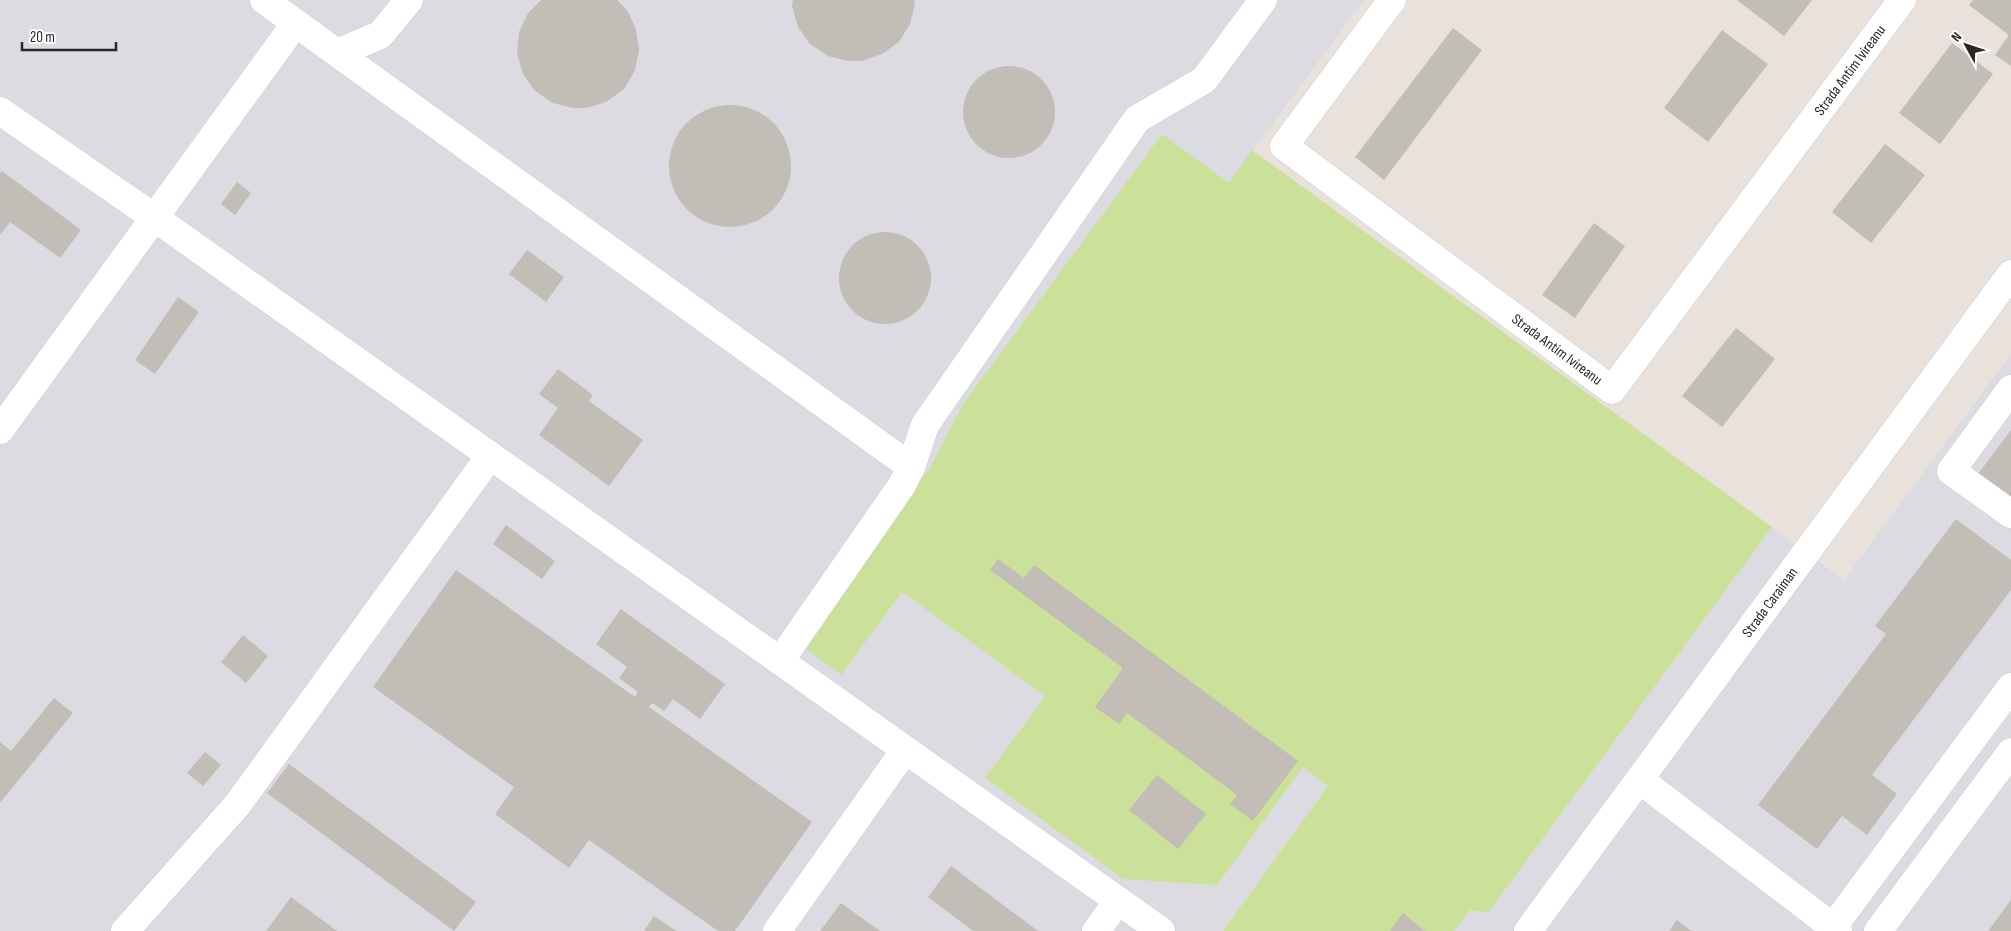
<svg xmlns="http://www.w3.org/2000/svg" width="2011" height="931" font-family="'Sofia Sans Condensed',sans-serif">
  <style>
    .industrial { fill: #dcdbe2 }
    .pitch { fill: #cbe199 }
    .building { fill: #c2bdb7 }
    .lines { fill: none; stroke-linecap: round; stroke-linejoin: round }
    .minor-casing { stroke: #caced9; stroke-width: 29 }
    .minor { stroke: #fff; stroke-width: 28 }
    .labels { text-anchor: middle; stroke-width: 4.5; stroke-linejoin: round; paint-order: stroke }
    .street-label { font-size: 15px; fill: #282828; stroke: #fff }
  </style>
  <rect width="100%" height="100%" fill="#e9e1db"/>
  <g class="industrial">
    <path d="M0 0H1364L1229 183 1162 135 963 404 930 468 841 674 902 592 1045 696 985 778 1117 875 1217 885 1303 767 1328 786 1223 931H0Z"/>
    <path d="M2011 354V931H1454L1470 910 1488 913 1772 527 1844 580Z"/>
  </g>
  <path class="pitch" d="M1162 134 1229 183 1252 150 1772 527 1488 913 1470 910 1454 931H1223L1328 786 1303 767 1217 885 1123 879 985 778 1045 696 902 592 841 675 801 645 930 468 963 404Z"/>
  <g class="building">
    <path d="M541 0H617L627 10 636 29 639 50 635 70 624 89 606 102 586 108H573L553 103 535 91 523 74 517 53 519 32 528 13Z"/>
    <path d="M793 0H914L915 3 910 24 899 42 882 54 862 61H848L828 56 810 44 798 27 792 6Z"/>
    <path d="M1737 0H1812L1784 36Z"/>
    <path d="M1973 0H2011V66L1995 55 2009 35 1969 5Z"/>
    <path d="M1453 28 1482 50 1384 180 1355 157Z"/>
    <path d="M1722 30 1768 64 1708 142 1664 108Z"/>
    <path d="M1952 43 1993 74 1940 144 1899 113Z"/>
    <circle cx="1009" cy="112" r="46"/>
    <circle cx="730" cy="166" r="61"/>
    <path d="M1885 144 1925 175 1871 243 1832 212Z"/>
    <path d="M2 171 81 230 60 258 10 222 0 235V173Z"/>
    <path d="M237 182 251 193 235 215 221 204Z"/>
    <path d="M1594 223 1625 246 1575 318 1542 295Z"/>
    <circle cx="885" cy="278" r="46"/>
    <path d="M527 250 564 277 546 302 509 274Z"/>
    <path d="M178 297 199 312 155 374 135 360Z"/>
    <path d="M1736 328 1775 359 1722 427 1682 396Z"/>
    <path d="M558 369 593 395 589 401 643 440 609 486 539 435 558 408 539 394Z"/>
    <path d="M2011 430V499L1978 474Z"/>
    <path d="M1956 519 2011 560V590L1872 775 1897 794 1867 835 1842 816 1817 849 1758 805 1886 634 1875 626Z"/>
    <path d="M506 525 555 561 542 579 493 544Z"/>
    <path d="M998 559 1024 578 1034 565 1298 761 1253 821 1230 804 1237 795 1127 713 1119 724 1095 707 1123 668 990 570Z"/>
    <path d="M456 570 635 697 638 692 619 678 627 667 596 644 621 609 725 684 700 719 673 699 664 711 652 703 649 707 812 822 735 931H718L589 840 569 868 495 814 514 787 373 687Z"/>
    <path d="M243 635 268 656 246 683 221 662Z"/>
    <path d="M54 698 73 713 0 803V742L11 751Z"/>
    <path d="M205 752 221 765 203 786 187 773Z"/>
    <path d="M289 764 476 902 454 931 267 793Z"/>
    <path d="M1157 775 1206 814 1178 849 1129 810Z"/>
    <path d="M951 866 1038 931H973L928 897Z"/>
    <path d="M291 897 337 931H266Z"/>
    <path d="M2011 900V931H1988Z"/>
    <path d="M841 903 880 931H820Z"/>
    <path d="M1403 913 1425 931H1390Z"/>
    <path d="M654 916 676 931H644Z"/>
    <path d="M1677 920 1691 931H1669Z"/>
  </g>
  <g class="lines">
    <defs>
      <g id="minor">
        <path d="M264 0 337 53 380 35 409 0"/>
        <path id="s1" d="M1392 0 1284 146 1612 390 1902 0"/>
        <path d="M337 53 911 467 925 425 1137 119 1204 80 1263 0"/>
        <path d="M0 111 155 218 1161 931"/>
        <path d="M2011 389 1951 471 2011 514"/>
        <path d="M0 430 295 24"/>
        <path d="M780 661 902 485 911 467"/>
        <path d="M1640 780 1838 931"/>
        <path d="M1833 927 2011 687"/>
        <path d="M125 931 238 804 490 456"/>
        <path d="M777 931 905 750"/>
        <path d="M1096 931 1118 901"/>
        <path id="s2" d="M1528 931 2011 274"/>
        <path d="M1878 931 2011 752"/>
      </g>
    </defs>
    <use href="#minor" class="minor-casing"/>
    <use href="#minor" class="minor"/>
  </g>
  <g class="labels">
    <g class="street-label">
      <text dy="5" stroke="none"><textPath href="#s1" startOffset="989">Strada Antim Ivireanu</textPath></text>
      <text dy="5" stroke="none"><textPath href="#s1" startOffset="522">Strada Antim Ivireanu</textPath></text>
      <text dy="5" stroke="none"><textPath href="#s2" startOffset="408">Strada Caraiman</textPath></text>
    </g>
  </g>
  <g transform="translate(1966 45) rotate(310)" stroke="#ffffff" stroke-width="4" paint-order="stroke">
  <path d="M0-4L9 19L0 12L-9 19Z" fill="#282828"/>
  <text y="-8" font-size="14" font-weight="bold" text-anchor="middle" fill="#282828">N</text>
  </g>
  <path d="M22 42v8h94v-8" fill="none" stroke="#282828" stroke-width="2.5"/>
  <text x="30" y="42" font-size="15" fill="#282828" stroke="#ffffff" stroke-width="4" paint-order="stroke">20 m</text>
</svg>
